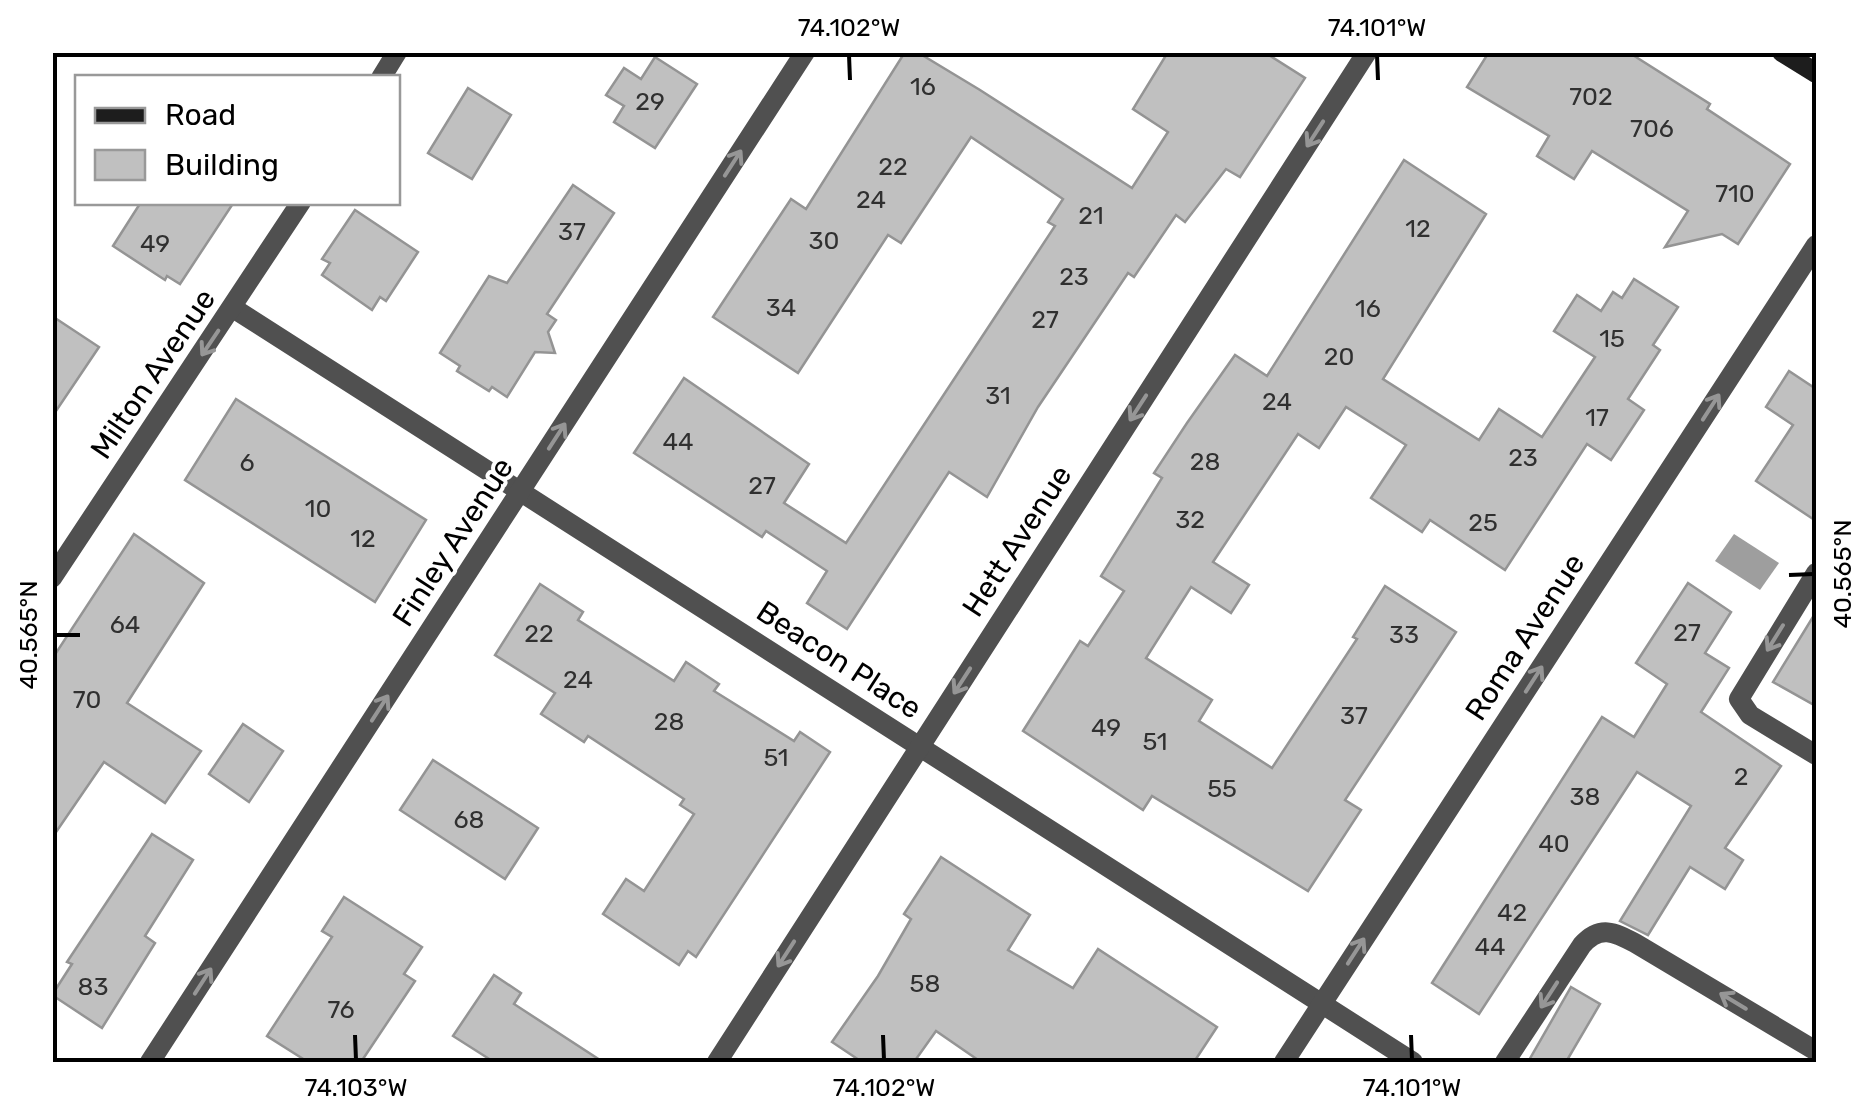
<svg xmlns="http://www.w3.org/2000/svg" width="1869" height="1115" font-family="Rubik,sans-serif">
  <style>
    .water { fill: #9e9e9e }
    .building { fill: #c0c0c0; stroke: #949494; stroke-width: 2.5 }
    .lines { fill: none; stroke-linecap: round; stroke-linejoin: round }
    .street { stroke: #505050; stroke-width: 20 }
    .secondary { stroke: #1d1d1d; stroke-width: 20 }
    .oneway { stroke: #969696 }
    .ticks { fill: none; stroke: #000; stroke-width: 4 }
    .labels { text-anchor: middle; stroke-width: 8; stroke-linejoin: round; paint-order: stroke }
    .number-label { font-size: 25px; fill: #303030 }
    .street-label { font-size: 30px; fill: #000; stroke: #fff }
    .neatline { fill: none; stroke: #000; stroke-width: 4 }
    .ticks-label { font-size: 25px; text-anchor: middle; fill: #000 }
  </style>
  <rect width="100%" height="100%" fill="#fff"/>
  <path class="water" d="M1734 534 1779 563 1760 590 1715 561Z"/>
  <g class="building">
    <path d="M905 52H917L980 90 1132 188 1168 132 1133 109 1168 52H1264L1305 78 1240 177 1226 169 1185 222 1176 215 1134 277 1128 273 1038 407 987 497 949 472 847 629 807 603 827 571 766 531 762 537 634 453 684 378 809 464 784 503 846 543 1055 226 1048 222 1063 199 971 137 901 243 888 235 798 373 713 317 791 199 806 209Z"/>
    <path d="M1489 52H1628L1710 104 1707 109 1790 164 1738 244 1722 234 1665 247 1688 211 1592 151 1574 179 1537 156 1549 136 1467 87Z"/>
    <path d="M655 57 697 84 655 148 614 122 624 106 606 95 624 68 641 79Z"/>
    <path d="M468 88 511 115 472 179 428 153Z"/>
    <path d="M1404 160 1486 214 1383 379 1479 440 1499 409 1542 437 1595 357 1554 331 1577 295 1601 311 1613 292 1622 298 1634 279 1678 307 1653 345 1660 350 1628 399 1644 410 1611 460 1587 444 1505 570 1430 520 1422 532 1371 498 1406 445 1346 407 1319 448 1298 434 1213 562 1249 585 1231 613 1191 587 1146 658 1212 700 1199 721 1272 768 1357 639 1353 637 1385 586 1456 632 1345 800 1361 810 1308 891 1152 796 1143 810 1023 731 1080 641 1088 646 1124 591 1101 576 1162 478 1154 473 1187 423 1235 355 1267 376Z"/>
    <path d="M573 185 614 213 547 314 556 320 548 332 555 353 535 352 507 397 492 387 489 391 457 371 460 366 440 353 489 276 507 283Z"/>
    <path d="M141 202H234L180 284 167 276 165 280 113 246Z"/>
    <path d="M355 210 418 252 386 301 380 297 372 310 322 275 330 263 322 259Z"/>
    <path d="M52 316 99 347 52 417Z"/>
    <path d="M1789 371 1816 389V521L1756 481 1793 425 1766 407Z"/>
    <path d="M236 399 426 520 375 602 185 480Z"/>
    <path d="M134 534 204 583 127 703 201 751 165 803 104 762 52 838V659Z"/>
    <path d="M1688 583 1731 612 1705 653 1729 668 1701 712 1781 766 1725 848 1743 860 1725 889 1690 867 1648 935 1620 921 1691 806 1637 772 1479 1014 1432 983 1602 717 1634 737 1667 684 1636 663Z"/>
    <path d="M540 584 583 612 578 620 674 681 686 662 719 684 714 691 794 741 800 732 830 752 696 957 688 951 679 965 603 914 626 879 644 891 694 814 680 805 684 799 588 736 584 742 541 714 555 693 495 655Z"/>
    <path d="M1816 612V706L1773 682Z"/>
    <path d="M243 724 283 751 249 802 209 774Z"/>
    <path d="M433 760 538 828 505 879 400 810Z"/>
    <path d="M152 834 193 860 145 936 155 943 102 1028 52 995 72 964 67 962Z"/>
    <path d="M941 857 1030 915 1008 950 1073 988 1098 949 1217 1027 1194 1062H981L936 1031 914 1062H862L832 1042 878 976 911 919 904 914Z"/>
    <path d="M344 897 422 947 404 974 415 981 361 1062H308L267 1036 332 937 322 931Z"/>
    <path d="M494 975 521 993 514 1004 603 1062H494L453 1036Z"/>
    <path d="M1571 987 1600 1004 1566 1062H1528Z"/>
  </g>
  <g class="lines">
    <g class="street">
      <path d="M381 78 397 52"/>
      <path d="M233 308 1413 1062"/>
      <path d="M1816 573 1739 699 1750 715 1816 755"/>
      <path d="M52 578 301 202"/>
      <path d="M150 1062 805 52"/>
      <path d="M717 1062 1367 52"/>
      <path d="M1284 1062 1816 245"/>
      <path d="M1505 1062 1582 945C1600 925 1614 932 1635 943L1816 1051"/>
    </g>
    <path class="secondary" d="M1782 52 1816 73"/>
  </g>
  <defs><path id="oneway-shaft" d="M-6 0H5M1.5-3L5.5 0L1.5 3" fill="none" stroke-width="1.6" stroke-linecap="round" stroke-linejoin="round" transform="scale(2.5)"/></defs>
  <g class="oneway">
    <use href="#oneway-shaft" transform="translate(1315 134) rotate(123)"/>
    <use href="#oneway-shaft" transform="translate(733 163) rotate(-57)"/>
    <use href="#oneway-shaft" transform="translate(210 343) rotate(124)"/>
    <use href="#oneway-shaft" transform="translate(1711 407) rotate(-57)"/>
    <use href="#oneway-shaft" transform="translate(1138 408) rotate(123)"/>
    <use href="#oneway-shaft" transform="translate(557 436) rotate(-57)"/>
    <use href="#oneway-shaft" transform="translate(1775 638) rotate(122)"/>
    <use href="#oneway-shaft" transform="translate(1534 679) rotate(-57)"/>
    <use href="#oneway-shaft" transform="translate(962 681) rotate(123)"/>
    <use href="#oneway-shaft" transform="translate(380 708) rotate(-57)"/>
    <use href="#oneway-shaft" transform="translate(1356 951) rotate(-57)"/>
    <use href="#oneway-shaft" transform="translate(786 954) rotate(123)"/>
    <use href="#oneway-shaft" transform="translate(203 981) rotate(-57)"/>
    <use href="#oneway-shaft" transform="translate(1549 995) rotate(123)"/>
    <use href="#oneway-shaft" transform="translate(1733 1001) rotate(-149)"/>
  </g>
  <path class="ticks" d="M849 55 850 80M1377 55 1378 80M1789 575 1814 574M55 635H80M355 1035 356 1060M883 1035 884 1060M1411 1035 1412 1060"/>
  <g class="labels">
    <g class="number-label">
      <text x="923" y="95">16</text>
      <text x="1591" y="105">702</text>
      <text x="650" y="110">29</text>
      <text x="1652" y="137">706</text>
      <text x="893" y="175">22</text>
      <text x="1735" y="202">710</text>
      <text x="871" y="208">24</text>
      <text x="1091" y="224">21</text>
      <text x="1418" y="237">12</text>
      <text x="572" y="240">37</text>
      <text x="824" y="249">30</text>
      <text x="155" y="252">49</text>
      <text x="1074" y="285">23</text>
      <text x="781" y="316">34</text>
      <text x="1368" y="317">16</text>
      <text x="1045" y="328">27</text>
      <text x="1612" y="347">15</text>
      <text x="1339" y="365">20</text>
      <text x="998" y="404">31</text>
      <text x="1277" y="410">24</text>
      <text x="1597" y="426">17</text>
      <text x="678" y="450">44</text>
      <text x="1523" y="466">23</text>
      <text x="1205" y="470">28</text>
      <text x="247" y="471">6</text>
      <text x="762" y="494">27</text>
      <text x="318" y="517">10</text>
      <text x="1190" y="528">32</text>
      <text x="1483" y="531">25</text>
      <text x="363" y="547">12</text>
      <text x="125" y="633">64</text>
      <text x="1687" y="641">27</text>
      <text x="539" y="642">22</text>
      <text x="1404" y="643">33</text>
      <text x="578" y="688">24</text>
      <text x="87" y="708">70</text>
      <text x="1354" y="724">37</text>
      <text x="669" y="730">28</text>
      <text x="1106" y="736">49</text>
      <text x="1155" y="750">51</text>
      <text x="776" y="766">51</text>
      <text x="1741" y="785">2</text>
      <text x="1222" y="797">55</text>
      <text x="1585" y="805">38</text>
      <text x="469" y="828">68</text>
      <text x="1554" y="852">40</text>
      <text x="1512" y="921">42</text>
      <text x="1490" y="955">44</text>
      <text x="925" y="992">58</text>
      <text x="93" y="995">83</text>
      <text x="341" y="1018">76</text>
    </g>
    <g class="street-label">
      <text transform="translate(153 374) rotate(-56)" y="10">Milton Avenue</text>
      <text transform="translate(1017 541) rotate(-57)" y="10">Hett Avenue</text>
      <text transform="translate(453 542) rotate(-57)" y="10">Finley Avenue</text>
      <text transform="translate(1525 637) rotate(-57)" y="10">Roma Avenue</text>
      <text transform="translate(839 660) rotate(33)" y="10">Beacon Place</text>
    </g>
  </g>
  <rect width="1869" height="1115" fill="none" stroke="#ffffff" stroke-width="110"/>
  <rect x="75" y="75" width="325" height="130" fill="#ffffff" stroke="#999999" stroke-width="2.5"/>
  <rect x="95" y="108" width="50" height="15" fill="#1d1d1d" stroke="#999999" stroke-width="2.5"/>
  <text x="165" y="125" font-size="30" fill="#000000">Road</text>
  <rect x="95" y="150" width="50" height="30" fill="#c0c0c0" stroke="#999999" stroke-width="2.5"/>
  <text x="165" y="175" font-size="30" fill="#000000">Building</text>
  <rect x="55" y="55" width="1759" height="1005" class="neatline"/>
  <g class="ticks-label">
    <text x="849" y="36">74.102°W</text>
    <text x="1377" y="36">74.101°W</text>
    <text transform="translate(1842 574) rotate(-90)" y="9">40.565°N</text>
    <text transform="translate(28 635) rotate(-90)" y="9">40.565°N</text>
    <text x="356" y="1096">74.103°W</text>
    <text x="884" y="1096">74.102°W</text>
    <text x="1412" y="1096">74.101°W</text>
  </g>
</svg>
